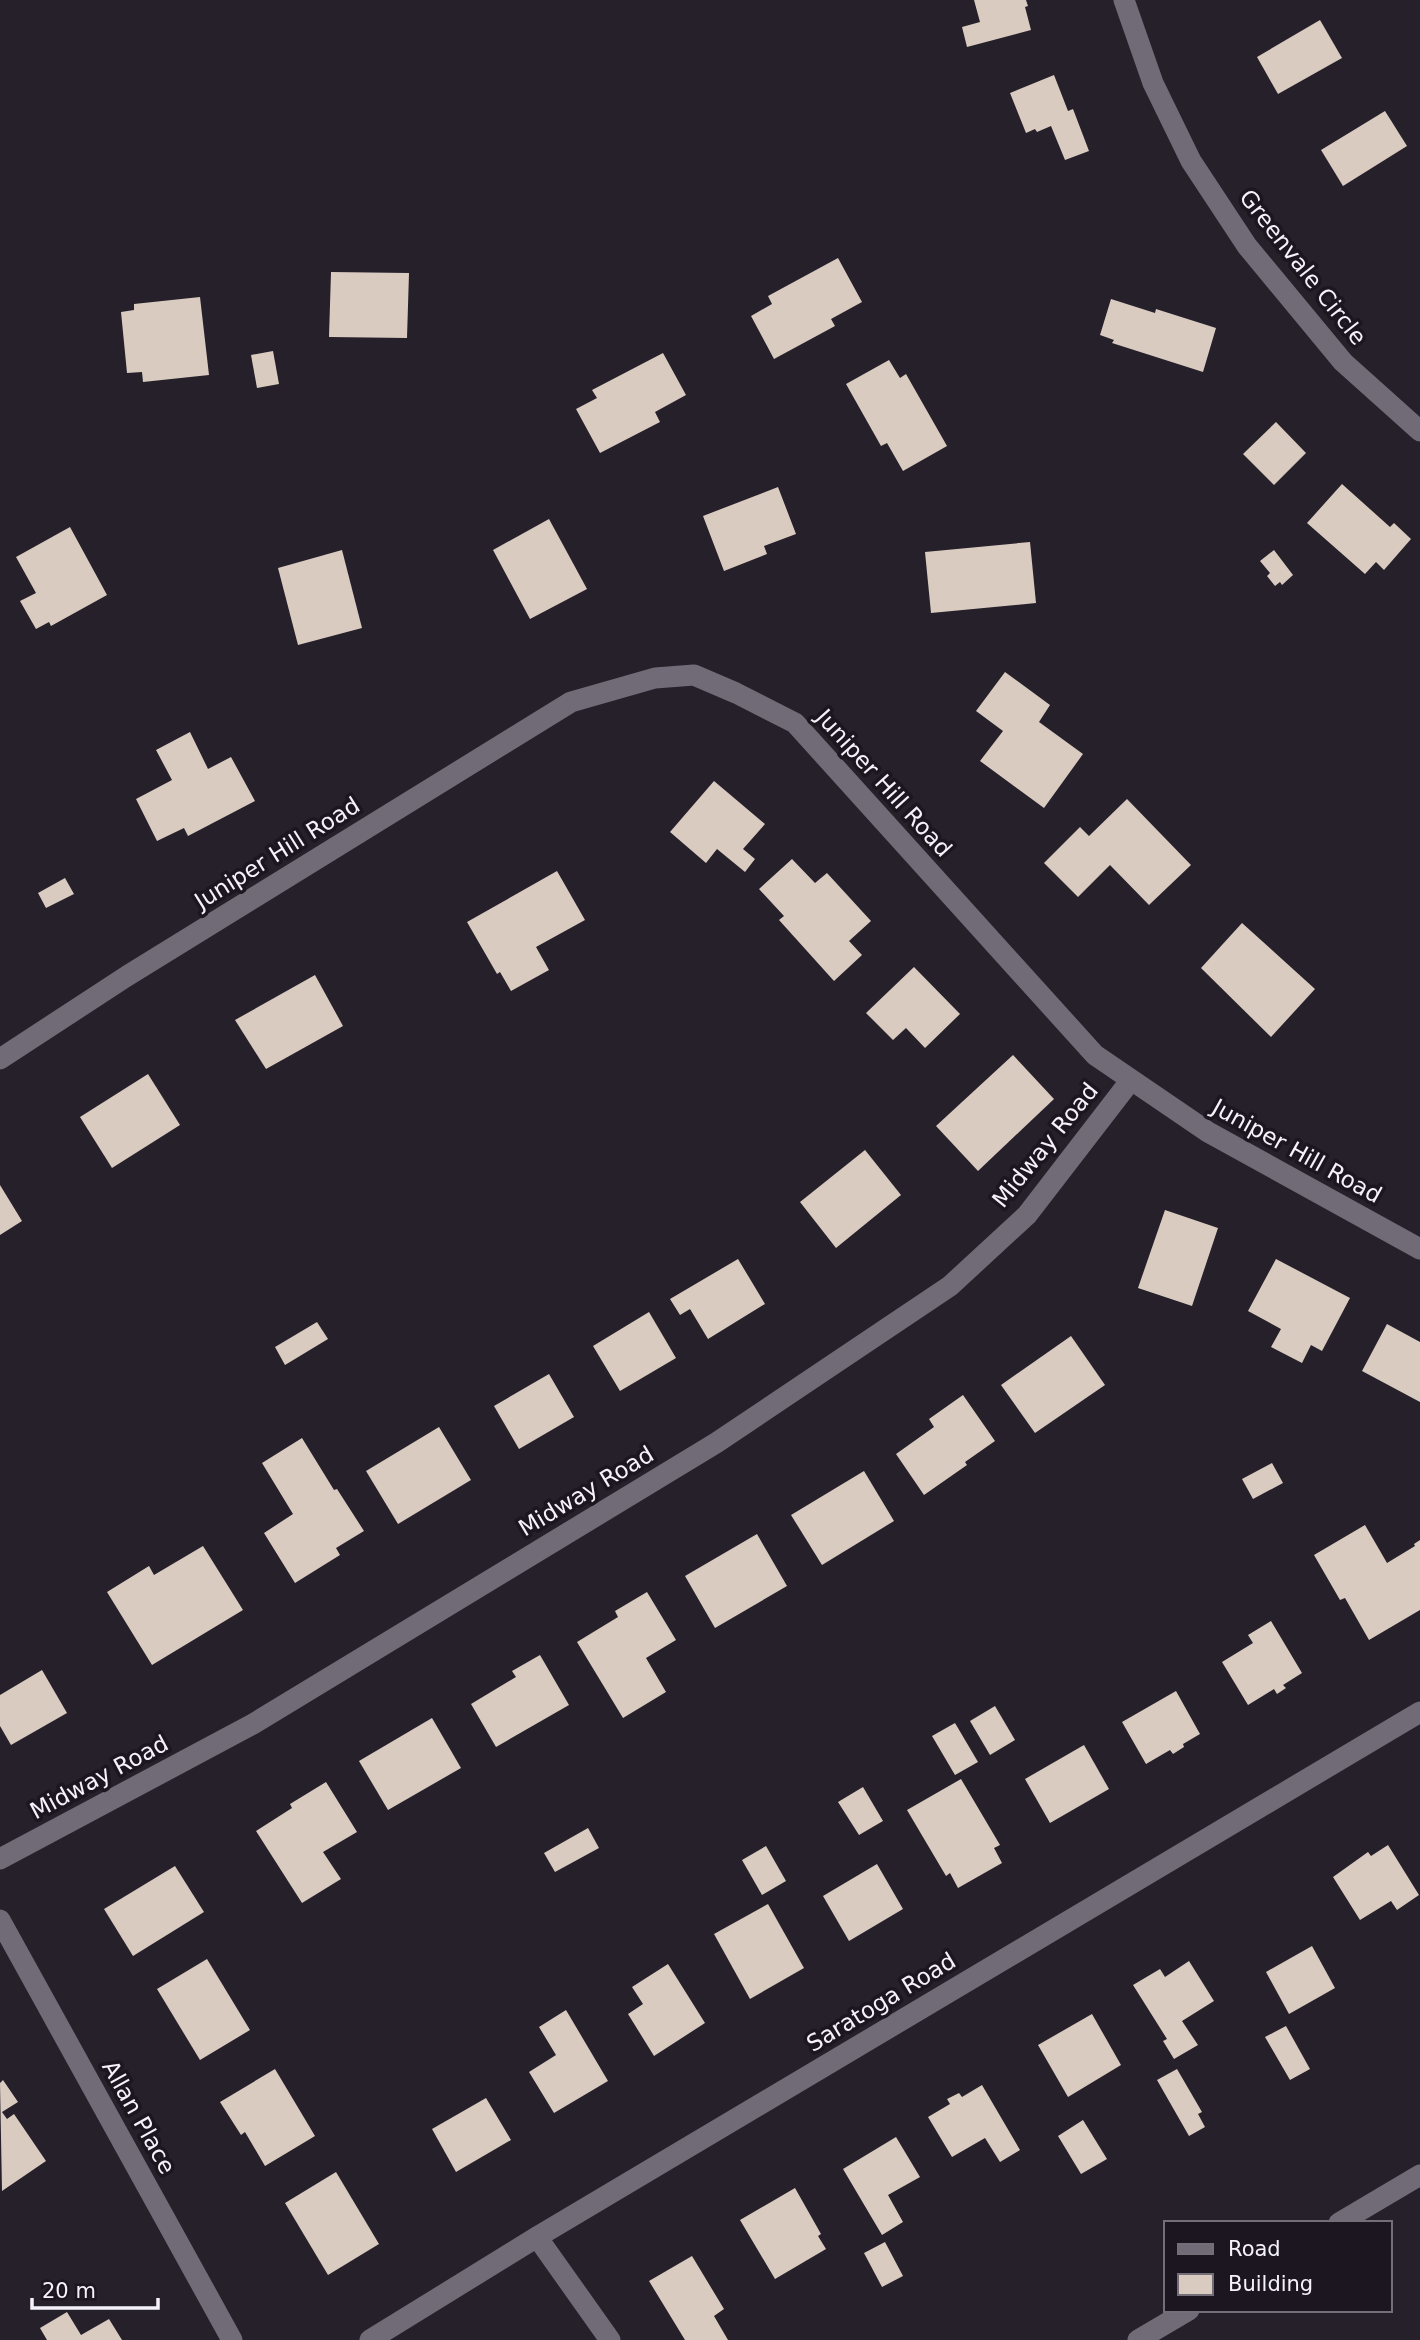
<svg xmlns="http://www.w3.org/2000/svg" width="1420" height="2340" font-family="'DejaVu Sans',sans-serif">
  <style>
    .building { fill: #dacbc1 }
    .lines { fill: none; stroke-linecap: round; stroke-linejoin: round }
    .street { stroke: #716a77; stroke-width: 21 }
    .labels { text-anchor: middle; stroke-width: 7; stroke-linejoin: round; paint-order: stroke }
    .street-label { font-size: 23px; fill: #f5f2f9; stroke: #1c1621 }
  </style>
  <rect width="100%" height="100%" fill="#25202a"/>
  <g class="building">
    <path d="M974 0H1026L1028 6 1025 7 1031 30 967 47 962 27 980 22Z"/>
    <path d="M1320 20 1342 58 1278 94 1257 57Z"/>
    <path d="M1054 75 1068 111 1073 109 1089 151 1065 160 1051 126 1037 132 1035 129 1026 133 1010 93Z"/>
    <path d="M1385 111 1407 146 1343 186 1321 150Z"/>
    <path d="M838 258 862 302 831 319 835 326 774 359 751 316 772 304 768 296Z"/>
    <path d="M331 272 409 273 407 338 329 337Z"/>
    <path d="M200 297 209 375 143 382 142 372 127 373 121 312 134 310V304Z"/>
    <path d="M1111 299 1155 313 1156 309 1216 328 1203 372 1112 343 1114 340 1100 335Z"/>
    <path d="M273 351 279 384 257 388 251 355Z"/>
    <path d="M663 353 686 395 655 412 660 422 600 453 576 409 597 398 592 390Z"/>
    <path d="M889 360 900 378 906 374 947 446 903 471 887 443 881 446 846 384Z"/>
    <path d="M1276 422 1306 453 1274 485 1243 454Z"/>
    <path d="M1342 484 1390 527 1394 523 1411 539 1384 570 1376 562 1365 574 1307 523Z"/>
    <path d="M778 487 796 534 764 546 767 554 724 571 703 516Z"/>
    <path d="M549 519 587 589 530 619 493 550Z"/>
    <path d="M70 527 107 595 51 626 49 622 36 629 20 601 36 593 16 557Z"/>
    <path d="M1030 542 1036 603 931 613 925 552Z"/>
    <path d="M342 550 362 628 298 645 278 568Z"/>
    <path d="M1274 550 1293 575 1282 585 1280 582 1275 586 1267 576 1270 573 1260 561Z"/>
    <path d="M1005 672 1050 705 1039 722 1083 754 1044 808 980 761 1003 731 976 711Z"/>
    <path d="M190 732 208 769 231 757 255 801 188 836 184 828 157 841 136 799 172 780 156 750Z"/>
    <path d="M714 781 765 824 743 849 755 859 745 872 717 849 706 863 670 832Z"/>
    <path d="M1127 799 1191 865 1149 905 1110 865 1078 897 1044 863 1080 827 1089 836Z"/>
    <path d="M792 859 815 883 827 873 871 921 849 941 862 955 834 981 779 920 784 916 759 889Z"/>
    <path d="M557 871 585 920 536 947 549 970 511 991 500 972 497 974 467 922Z"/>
    <path d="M65 878 74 894 46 908 38 893Z"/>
    <path d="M1242 923 1315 989 1271 1037 1201 968Z"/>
    <path d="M914 967 960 1014 925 1048 906 1028 893 1040 866 1013Z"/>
    <path d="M315 975 343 1026 266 1069 235 1020Z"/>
    <path d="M1013 1055 1054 1099 978 1171 936 1126Z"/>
    <path d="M148 1074 180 1125 112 1168 80 1117Z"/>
    <path d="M865 1150 901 1195 836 1248 800 1202Z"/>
    <path d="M0 1185 22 1221 0 1235Z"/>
    <path d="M1165 1210 1218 1228 1192 1306 1138 1288Z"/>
    <path d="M738 1259 765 1304 708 1339 690 1309 680 1315 670 1299Z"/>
    <path d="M1276 1259 1350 1298 1322 1351 1311 1345 1302 1363 1271 1347 1281 1329 1248 1311Z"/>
    <path d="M649 1312 676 1358 620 1391 593 1346Z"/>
    <path d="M317 1322 328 1339 285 1365 275 1347Z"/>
    <path d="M1387 1324 1420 1342V1402L1362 1371Z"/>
    <path d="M1071 1336 1105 1385 1035 1433 1001 1385Z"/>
    <path d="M549 1374 574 1417 519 1449 494 1406Z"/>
    <path d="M963 1395 995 1441 965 1462 967 1465 924 1495 896 1454 934 1427 929 1419Z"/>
    <path d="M439 1427 471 1480 398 1524 366 1471Z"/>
    <path d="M302 1438 334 1490 337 1489 364 1531 336 1548 340 1555 295 1583 264 1533 293 1514 262 1463Z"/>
    <path d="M1272 1463 1283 1483 1253 1499 1242 1479Z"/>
    <path d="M864 1471 894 1521 822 1565 791 1515Z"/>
    <path d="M1365 1525 1387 1563 1415 1546 1414 1544 1420 1540V1610L1369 1640 1345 1598 1340 1600 1314 1555Z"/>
    <path d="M757 1534 787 1586 715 1628 685 1576Z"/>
    <path d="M203 1546 243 1610 152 1665 107 1592 149 1566 154 1575Z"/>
    <path d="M647 1592 676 1640 646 1658 666 1692 623 1718 577 1642 618 1617 615 1611Z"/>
    <path d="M1271 1621 1302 1673 1283 1685 1286 1688 1277 1694 1274 1689 1248 1705 1222 1662 1253 1643 1248 1635Z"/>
    <path d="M540 1655 569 1705 496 1747 471 1704 516 1677 512 1671Z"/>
    <path d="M42 1670 67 1713 11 1745 0 1726V1695Z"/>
    <path d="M1176 1691 1200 1734 1183 1744 1184 1747 1173 1754 1170 1750 1146 1764 1122 1722Z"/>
    <path d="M995 1706 1015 1740 990 1755 970 1721Z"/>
    <path d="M432 1718 461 1768 388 1810 359 1761Z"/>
    <path d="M955 1723 978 1762 955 1775 932 1736Z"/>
    <path d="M1084 1745 1109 1789 1050 1823 1025 1779Z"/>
    <path d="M961 1779 1000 1845 994 1848 1002 1863 958 1888 950 1873 946 1876 907 1810Z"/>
    <path d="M326 1782 357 1832 323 1852 341 1879 302 1903 256 1831 292 1808 290 1804Z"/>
    <path d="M863 1787 883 1821 859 1835 838 1802Z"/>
    <path d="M588 1828 599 1848 555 1872 544 1853Z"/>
    <path d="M1388 1845 1419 1895 1397 1910 1391 1901 1360 1920 1333 1877 1368 1852 1371 1856Z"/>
    <path d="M766 1846 786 1881 762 1895 742 1860Z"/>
    <path d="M877 1864 903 1909 849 1941 823 1896Z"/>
    <path d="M175 1866 204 1912 133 1956 104 1909Z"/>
    <path d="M768 1904 804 1968 750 1999 714 1934Z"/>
    <path d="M1312 1946 1335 1988 1289 2014 1266 1972Z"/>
    <path d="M207 1959 250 2030 200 2060 157 1989Z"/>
    <path d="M1189 1961 1214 2001 1182 2021 1198 2045 1174 2059 1163 2041 1167 2039 1133 1985 1160 1969 1165 1977Z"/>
    <path d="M668 1964 705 2023 654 2056 628 2014 643 2004 632 1987Z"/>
    <path d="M566 2010 608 2081 554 2113 529 2072 556 2055 539 2027Z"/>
    <path d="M1092 2014 1121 2065 1068 2097 1038 2045Z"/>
    <path d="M1286 2026 1310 2069 1290 2080 1265 2037Z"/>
    <path d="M275 2069 315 2136 265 2166 245 2132 241 2135 220 2102Z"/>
    <path d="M1177 2069 1202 2112 1198 2114 1205 2127 1189 2136 1157 2080Z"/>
    <path d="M3 2080 18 2102 2 2112 7 2119 14 2114 46 2161 2 2191 0 2083Z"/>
    <path d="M982 2085 1020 2150 1000 2162 985 2138 952 2157 928 2117 950 2104 947 2099 959 2093 962 2097Z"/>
    <path d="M486 2098 511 2140 456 2172 432 2129Z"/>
    <path d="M1083 2120 1107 2159 1081 2174 1058 2136Z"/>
    <path d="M896 2137 920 2177 888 2195 903 2222 882 2235 843 2169Z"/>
    <path d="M336 2172 379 2244 328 2275 285 2203Z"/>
    <path d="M795 2188 821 2234 818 2236 826 2249 775 2279 740 2220Z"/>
    <path d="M885 2242 903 2276 882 2287 864 2253Z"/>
    <path d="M692 2256 724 2309 714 2316 728 2340H685L649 2281Z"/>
    <path d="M67 2312 81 2335 109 2319 122 2340H47L40 2328Z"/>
  </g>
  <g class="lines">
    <g class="street">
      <path d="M1124 0 1153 83 1191 161 1247 246 1343 362 1420 431"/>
      <path d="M0 1059 127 976 571 702 655 678 694 675 736 693 795 723 1095 1055 1208 1132 1420 1249"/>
      <path d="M0 1859 253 1724 716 1443 950 1286 1027 1215 1131 1080"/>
      <path d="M0 1920 232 2340"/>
      <path d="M1339 2223 1420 2175"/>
      <path d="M537 2237 610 2340"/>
      <path d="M370 2340 537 2237 1420 1712"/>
      <path d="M1138 2340 1189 2310"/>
    </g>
  </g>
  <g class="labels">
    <g class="street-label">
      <text transform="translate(1303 267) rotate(52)" y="8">Greenvale Circle</text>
      <text transform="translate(884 783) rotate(48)" y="8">Juniper Hill Road</text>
      <text transform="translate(277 853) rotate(-32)" y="8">Juniper Hill Road</text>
      <text transform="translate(1045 1145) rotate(-51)" y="8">Midway Road</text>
      <text transform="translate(1297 1151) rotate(29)" y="8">Juniper Hill Road</text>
      <text transform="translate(586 1491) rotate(-31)" y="8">Midway Road</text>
      <text transform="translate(99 1777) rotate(-28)" y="8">Midway Road</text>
      <text transform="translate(881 2002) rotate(-31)" y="8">Saratoga Road</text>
      <text transform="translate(139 2117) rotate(61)" y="8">Allan Place</text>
    </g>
  </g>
  <rect x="1164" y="2221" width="228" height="91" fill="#1c1621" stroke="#736e77" stroke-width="2"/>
  <rect x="1178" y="2244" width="35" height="10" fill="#716a77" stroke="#736e77" stroke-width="2"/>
  <text x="1228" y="2256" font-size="21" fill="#f5f2f9">Road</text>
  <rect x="1178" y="2274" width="35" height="21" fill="#dacbc1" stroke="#736e77" stroke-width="2"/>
  <text x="1228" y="2291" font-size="21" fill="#f5f2f9">Building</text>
  <path d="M32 2298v10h126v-10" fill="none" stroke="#f5f2f9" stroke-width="3.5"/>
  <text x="42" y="2298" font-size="21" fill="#f5f2f9" stroke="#1c1621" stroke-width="5" paint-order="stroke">20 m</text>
</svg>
